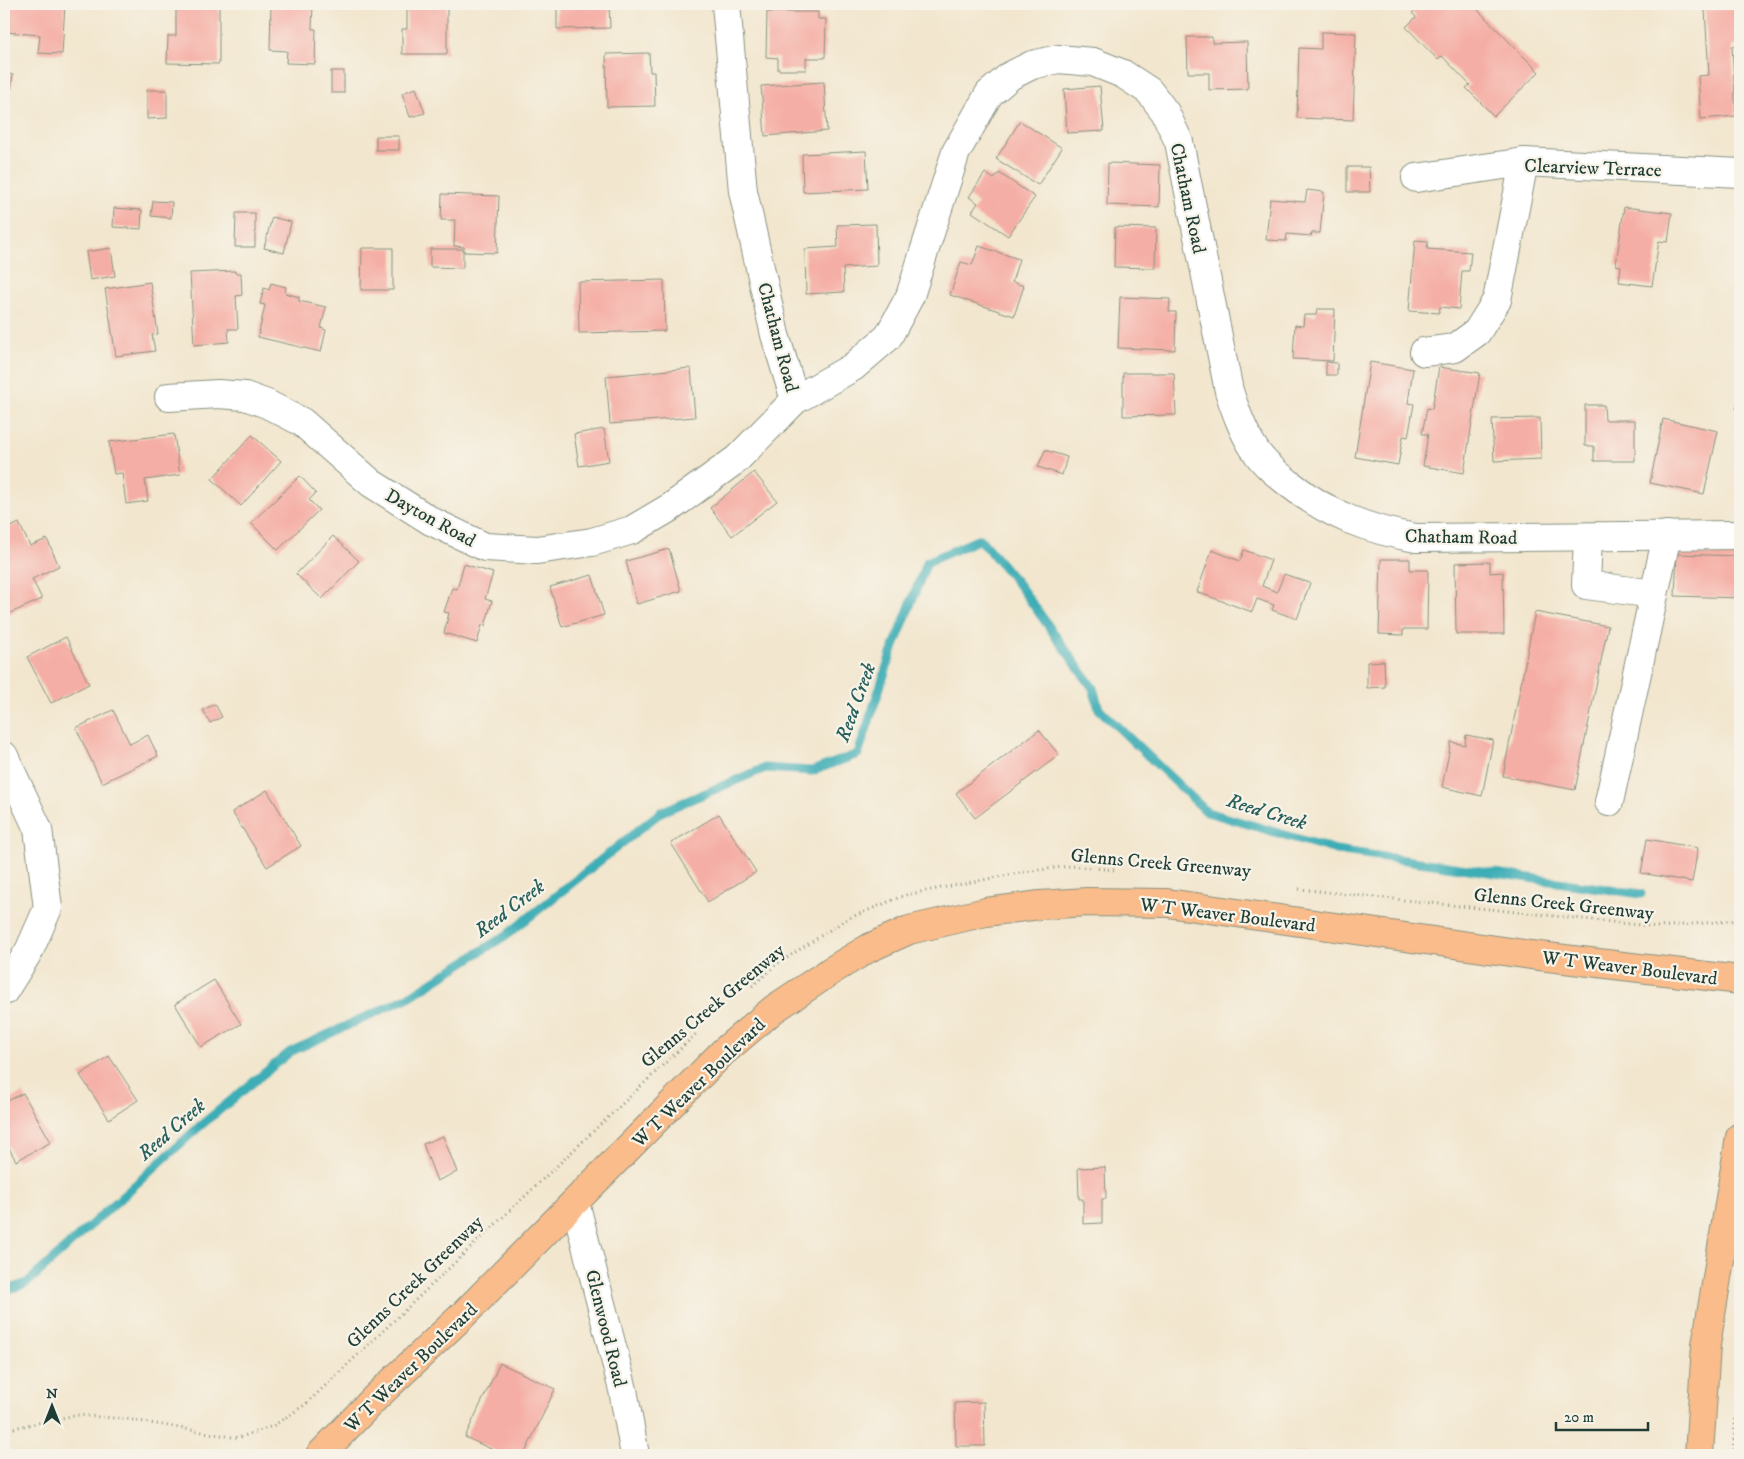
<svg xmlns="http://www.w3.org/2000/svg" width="1744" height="1459" font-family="'IM FELL DW Pica',serif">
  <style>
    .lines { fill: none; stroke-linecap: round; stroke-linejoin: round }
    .stream { stroke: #3cadb6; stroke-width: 9 }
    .building { fill: #f5aea5 }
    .minor-casing { stroke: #889281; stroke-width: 30 }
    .major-casing { stroke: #889281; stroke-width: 30 }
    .path { stroke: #889281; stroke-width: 3; stroke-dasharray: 1 4; stroke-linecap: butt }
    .minor { stroke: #fff; stroke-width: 28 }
    .major { stroke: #f9bc8a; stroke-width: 28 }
    .labels { text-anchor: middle; stroke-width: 4.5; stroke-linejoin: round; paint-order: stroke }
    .street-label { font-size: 19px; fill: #1f3d34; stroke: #f7f3e8 }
    .water-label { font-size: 20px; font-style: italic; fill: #285f5b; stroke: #f7f3e8 }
  </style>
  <rect width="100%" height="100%" fill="#f7f3e8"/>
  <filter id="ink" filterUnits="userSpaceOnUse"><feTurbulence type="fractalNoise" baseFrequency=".02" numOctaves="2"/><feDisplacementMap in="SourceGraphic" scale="10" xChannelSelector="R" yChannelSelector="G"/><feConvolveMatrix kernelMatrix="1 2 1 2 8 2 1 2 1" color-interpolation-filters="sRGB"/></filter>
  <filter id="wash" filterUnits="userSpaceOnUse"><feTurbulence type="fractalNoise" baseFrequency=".0096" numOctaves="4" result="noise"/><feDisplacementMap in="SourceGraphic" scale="20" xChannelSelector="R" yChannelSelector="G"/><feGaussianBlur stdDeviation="1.12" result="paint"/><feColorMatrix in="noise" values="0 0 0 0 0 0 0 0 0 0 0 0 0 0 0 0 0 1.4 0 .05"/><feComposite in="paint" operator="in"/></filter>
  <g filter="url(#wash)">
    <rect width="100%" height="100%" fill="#f2e6ce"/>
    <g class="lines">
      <path class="stream" d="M4 1291 27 1283 200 1126 290 1052 409 997 508 934 661 812 765 768 812 771 858 754 891 654 927 562 980 539 1019 585 1093 688 1099 709 1207 812 1336 850 1641 894"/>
    </g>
    <g id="blocks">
      <g class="building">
        <path d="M4 4H65L62 54 38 53 40 35 4 32Z"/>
        <path d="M176 4H219V64L167 63 168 36H176Z"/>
        <path d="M271 4H313L312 29H316L315 64 286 63 287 51 270 50Z"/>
        <path d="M407 4H447V54H402V29H407Z"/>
        <path d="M571 4H609L610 28 557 29V7H571Z"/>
        <path d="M1422 4H1472L1539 72 1494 116 1466 88 1470 85 1442 56 1438 60 1406 27 1416 17 1412 13Z"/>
        <path d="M1740 8V45L1732 46 1736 116 1701 119 1698 76 1709 75 1705 10Z"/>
        <path d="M767 12H818V19H826L825 58H806V70H778V58L766 57Z"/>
        <path d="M1321 32 1356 33 1353 120 1297 118 1299 48 1321 49Z"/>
        <path d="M1187 37H1212V43L1247 42 1248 89 1209 90V73H1188Z"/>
        <path d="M649 53 650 72H654L655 106 607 107 606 54Z"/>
        <rect x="331" y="71" width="13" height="22"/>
        <path d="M4 73 13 75 11 89 4 87Z"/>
        <path d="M824 82 827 131 765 136 761 86Z"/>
        <path d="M1100 86 1104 131 1067 133 1064 89Z"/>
        <path d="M416 88 425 113 410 117 402 93Z"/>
        <path d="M147 90H167V118L147 119Z"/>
        <path d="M1020 121 1062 148 1038 185 996 159Z"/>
        <rect x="376" y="136" width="23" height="14"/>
        <path d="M866 151 868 189 803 192 802 154Z"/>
        <path d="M1108 163 1160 165 1159 207 1107 205Z"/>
        <path d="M1347 167H1369L1370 192H1347Z"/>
        <path d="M985 173 994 179 999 173 1035 197 1008 236 972 212 978 203 969 197Z"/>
        <path d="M1307 190 1324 192 1320 233H1312L1311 236 1287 234 1286 241 1266 240 1270 199 1305 202Z"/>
        <path d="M442 194 499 196 497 253 464 252V247L454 246 455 220H441Z"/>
        <path d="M153 201 172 202 171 218 151 216Z"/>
        <path d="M1624 207 1672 213 1668 242 1659 241 1652 286 1619 282 1621 266 1616 265Z"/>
        <path d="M114 208 142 210 141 229 113 227Z"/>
        <path d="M236 213H255V247H235Z"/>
        <path d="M272 217 291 222 284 253 264 248Z"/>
        <path d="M876 224 877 266 843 268 844 292 806 294 805 249 838 247 837 225Z"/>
        <path d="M1115 227 1156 228 1155 268 1114 267Z"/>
        <path d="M1415 240 1428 241 1427 249 1471 252 1469 271H1462L1459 309 1440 307 1439 313 1409 311Z"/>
        <path d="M979 246 1019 259 1012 282 1024 286 1014 316 950 295 961 262 972 265Z"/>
        <path d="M111 248 115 276 90 280 86 252Z"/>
        <path d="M362 248H393V290H361Z"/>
        <path d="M430 249H463V268L430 267Z"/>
        <path d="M235 271V273H241L242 295 236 296 238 329H228L229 342 194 345 190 273Z"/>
        <path d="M664 280 665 331 579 333 578 282Z"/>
        <path d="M150 282 158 334 152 335 155 351 116 356 105 289Z"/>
        <path d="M271 283 286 287 285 293 299 297V301L326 307 321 328 326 330 321 352 258 337 265 305 260 304 264 288 269 290Z"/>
        <path d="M1120 297 1170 299 1169 312H1176L1175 350 1118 348Z"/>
        <path d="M1317 309H1335L1333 361 1293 359 1295 325 1303 326 1304 315H1316Z"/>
        <path d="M1326 362 1337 363V375H1326Z"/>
        <path d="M1370 362 1413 369 1408 403 1414 404 1408 437 1403 436 1398 465 1355 457Z"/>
        <path d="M1439 367 1480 373 1464 473 1423 466 1428 434H1422L1427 408 1432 409Z"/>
        <path d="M691 368 695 417 610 424 606 376Z"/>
        <path d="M1123 373H1174L1176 415 1123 416Z"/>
        <path d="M1740 396V411L1736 409Z"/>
        <path d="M1585 405H1604L1605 420H1635V461H1594V446H1585Z"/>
        <path d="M1540 418 1541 459 1494 461 1492 419Z"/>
        <path d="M1663 419 1718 431 1704 494 1650 483Z"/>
        <path d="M604 429 609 461 579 466 574 434Z"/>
        <path d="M174 434 180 475 145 480 148 501 126 504 122 473 114 474 109 442Z"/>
        <path d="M252 435 281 461 241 506 212 479Z"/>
        <path d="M1045 450 1067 457 1062 475 1038 467Z"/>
        <path d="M754 472 777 501 732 536 710 508Z"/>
        <path d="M300 476 316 493 309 500 319 510 278 550 251 523Z"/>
        <path d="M19 523 30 546 47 539 59 566 32 579 42 599 6 615 4 530Z"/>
        <path d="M333 536 359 561 322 599 296 574Z"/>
        <path d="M669 549 681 591 637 604 626 561Z"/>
        <path d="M1212 550 1240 561 1244 550 1271 560 1262 586 1277 592 1284 574 1310 583 1297 619 1272 610 1274 605 1257 599 1252 612 1197 592Z"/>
        <path d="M1677 554 1740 556V598L1675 596Z"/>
        <path d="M1381 559H1410V570H1428L1427 629H1403V635L1379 634Z"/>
        <path d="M1490 562V573L1503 572 1504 634H1456L1455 563Z"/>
        <path d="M464 564 493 573 485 599 492 601 485 626 482 625 477 643 444 633 449 613 444 612 452 588 457 589Z"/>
        <path d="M592 575 604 615 562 627 550 587Z"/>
        <path d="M1535 612 1608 626 1575 790 1503 776Z"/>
        <path d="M66 637 89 684 51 703 27 657Z"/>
        <path d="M1384 661 1385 687 1367 688V662Z"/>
        <path d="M215 704 222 717 210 723 203 710Z"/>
        <path d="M113 710 130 744 148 735 158 756 102 783 76 728Z"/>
        <path d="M1039 730 1059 755 975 818 956 793Z"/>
        <path d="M1466 735 1493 740 1482 796 1442 787 1451 742 1465 745Z"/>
        <path d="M267 790 301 846 267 867 232 812Z"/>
        <path d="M719 814 756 872 708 902 671 843Z"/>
        <path d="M1647 839 1698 848 1692 882 1641 873Z"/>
        <path d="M214 980 241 1024 201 1047 175 1004Z"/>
        <path d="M109 1056 138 1100 109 1119 80 1075Z"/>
        <path d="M23 1093 51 1142 16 1161 4 1139V1103Z"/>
        <path d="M443 1136 457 1172 437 1181 423 1144Z"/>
        <path d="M1105 1167 1106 1199H1102V1223L1083 1224V1199H1079L1078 1168Z"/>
        <path d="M500 1363 555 1389 524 1455H504L465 1437Z"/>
        <path d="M984 1402 985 1446H956L955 1403Z"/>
        <path d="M1294 1453 1330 1454V1455H1294Z"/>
      </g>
    </g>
  </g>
  <g filter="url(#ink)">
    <use href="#blocks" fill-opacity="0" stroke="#889281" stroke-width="1"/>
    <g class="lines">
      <defs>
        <g id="minor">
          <path d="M726 4 743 191 775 335 795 400"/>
          <path d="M1416 178 1524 162 1740 173"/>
          <path d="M1424 352 1455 348 1477 332 1497 300 1524 162"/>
          <path d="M169 397 218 394 245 396 267 404 302 422 371 483 431 521 485 547 537 550 592 542 632 530 671 507 737 459 795 400 853 367 888 337 910 296 956 152 989 94 1010 76 1032 65 1058 59 1093 62 1123 74 1149 91 1165 112 1179 142 1229 391C1236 412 1243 432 1255 450 1264 464 1278 475 1291 485 1329 515 1369 530 1416 538L1740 535"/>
          <path d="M1588 537 1586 585 1654 594"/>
          <path d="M4 756 38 829 48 908 29 951 4 991"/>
          <path d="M1609 802 1667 535"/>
          <path d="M575 1202 623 1390 635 1455"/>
        </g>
        <g id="major">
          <path d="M320 1455 376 1397 462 1316 723 1052 774 1009 834 969 869 948 909 930 986 912 1040 905 1087 902 1167 903 1531 955 1740 980"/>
          <path d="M1699 1455 1706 1345 1740 1137"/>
        </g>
      </defs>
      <use href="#minor" class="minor-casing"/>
      <use href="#major" class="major-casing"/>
      <g class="path">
        <path d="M1299 889 1659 927 1739 920"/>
        <path d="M752 986 777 964 847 919 905 895 1024 872 1070 866 1116 870"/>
        <path d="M4 1430 76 1415 127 1419 238 1438 273 1426 306 1404 698 1032"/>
        <path d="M1733 1455 1740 1351"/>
      </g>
      <use href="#minor" class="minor"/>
      <use href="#major" class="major"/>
    </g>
  </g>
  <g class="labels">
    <g class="street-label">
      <text transform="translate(1593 167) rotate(2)" y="7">Clearview Terrace</text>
      <text transform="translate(1189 198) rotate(78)" y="7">Chatham Road</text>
      <text transform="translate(779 337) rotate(75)" y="7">Chatham Road</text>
      <text transform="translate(431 517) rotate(29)" y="7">Dayton Road</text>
      <text transform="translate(1461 536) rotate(1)" y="7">Chatham Road</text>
      <text transform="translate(1161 862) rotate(5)" y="7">Glenns Creek Greenway</text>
      <text transform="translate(1564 903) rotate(6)" y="7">Glenns Creek Greenway</text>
      <text transform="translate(1228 914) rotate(7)" y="7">W T Weaver Boulevard</text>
      <text transform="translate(1630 967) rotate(7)" y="7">W T Weaver Boulevard</text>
      <text transform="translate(712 1005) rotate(-40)" y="7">Glenns Creek Greenway</text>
      <text transform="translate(698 1082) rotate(-44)" y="7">W T Weaver Boulevard</text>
      <text transform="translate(414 1281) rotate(-44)" y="7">Glenns Creek Greenway</text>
      <text transform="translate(607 1328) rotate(76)" y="7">Glenwood Road</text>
      <text transform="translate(410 1367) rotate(-44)" y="7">W T Weaver Boulevard</text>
    </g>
    <g class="water-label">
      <text transform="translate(855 702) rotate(-70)" y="7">Reed Creek</text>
      <text transform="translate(1267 811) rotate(17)" y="7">Reed Creek</text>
      <text transform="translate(509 908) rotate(-37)" y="7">Reed Creek</text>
      <text transform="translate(171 1129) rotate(-41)" y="7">Reed Creek</text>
    </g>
  </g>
  <rect width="1744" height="1459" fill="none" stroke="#f7f3e8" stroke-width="20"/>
  <g transform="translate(52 1406)" stroke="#f7f3e8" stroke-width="4" paint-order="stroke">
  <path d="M0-4L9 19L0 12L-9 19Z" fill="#1f3d34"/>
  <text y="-8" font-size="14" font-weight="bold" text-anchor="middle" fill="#1f3d34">N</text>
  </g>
  <path d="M1556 1422v8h92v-8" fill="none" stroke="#1f3d34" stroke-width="2.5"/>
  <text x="1564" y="1422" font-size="15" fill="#1f3d34" stroke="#f7f3e8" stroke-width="4" paint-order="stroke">20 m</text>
</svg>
